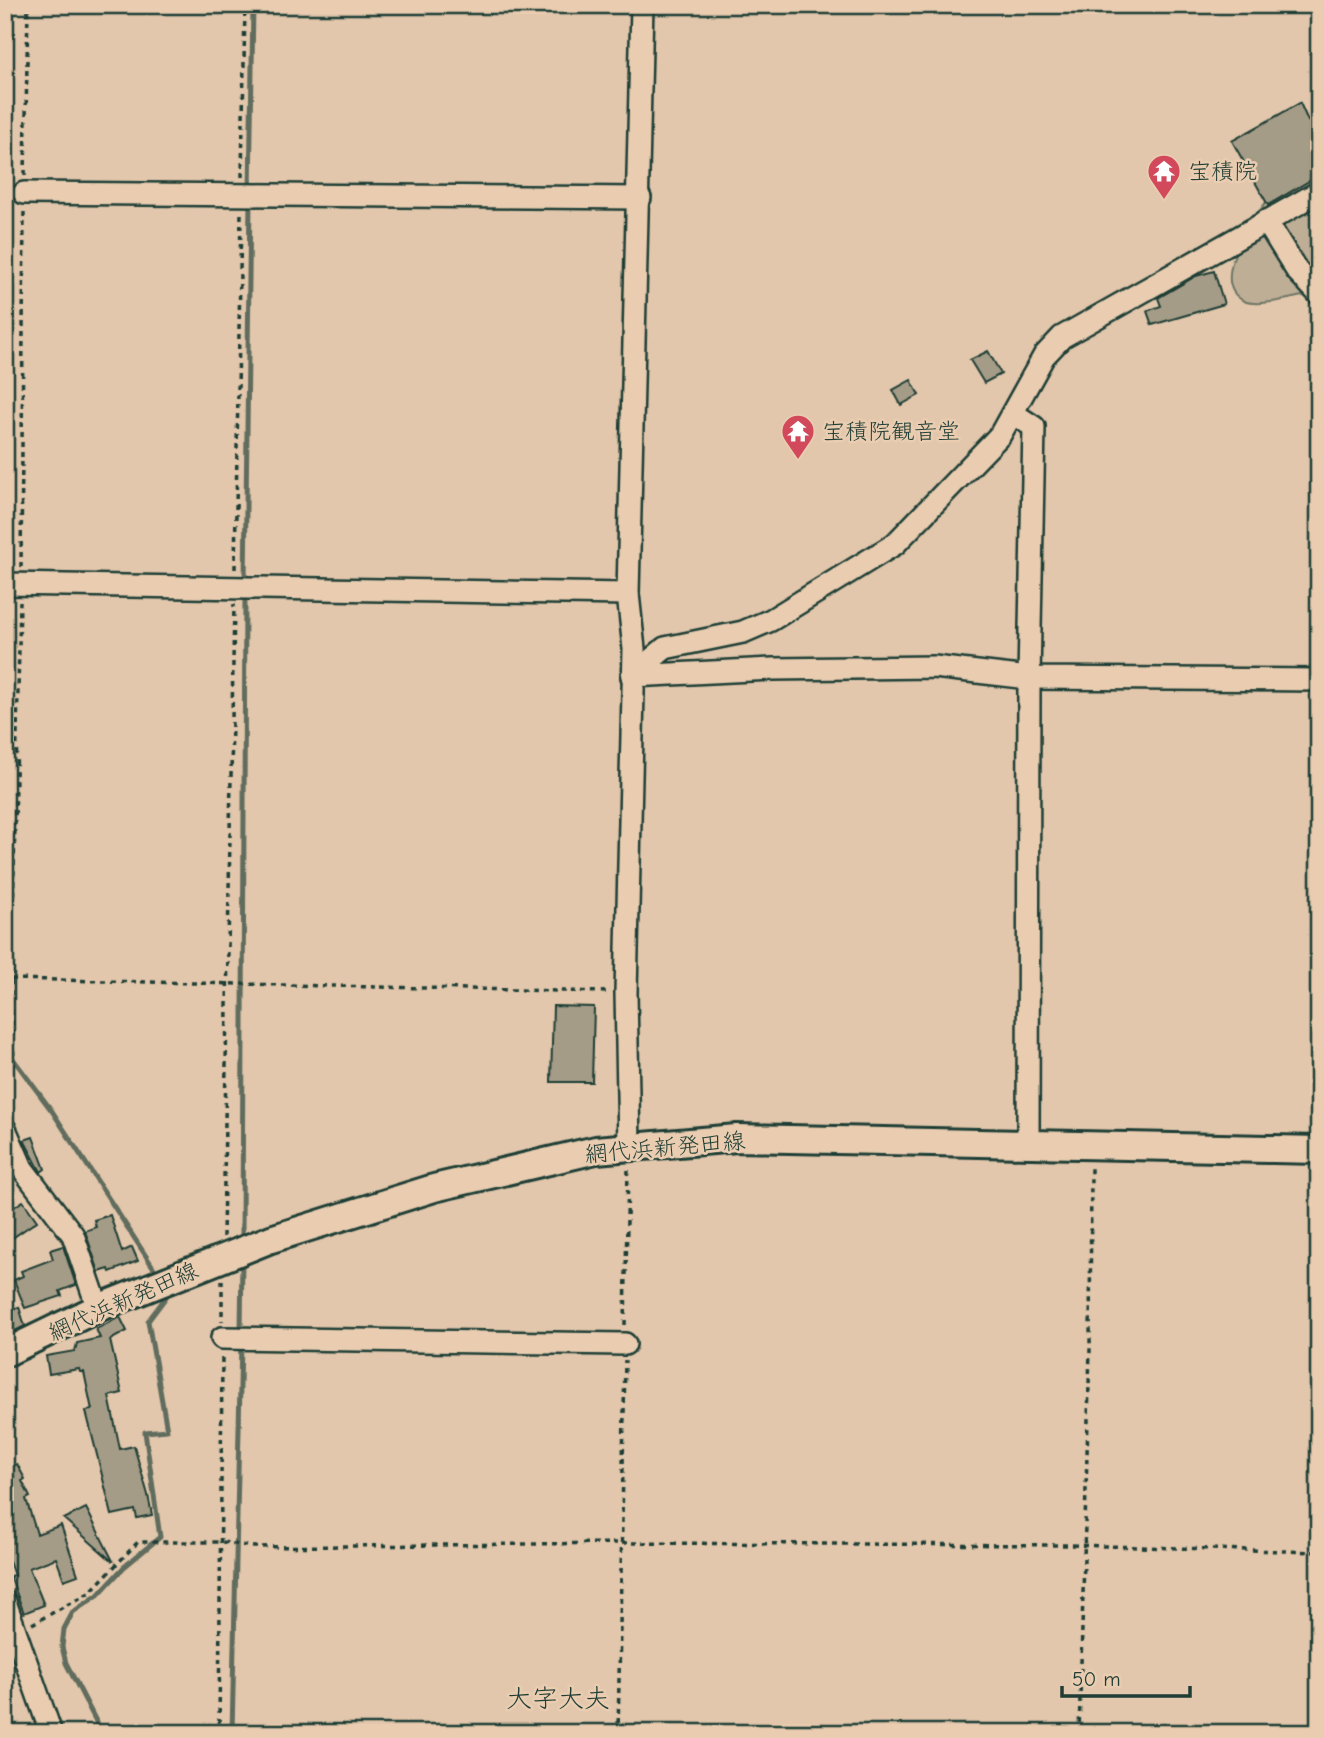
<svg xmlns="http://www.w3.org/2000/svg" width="1324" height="1738" font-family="'Comic Neue','Klee One',sans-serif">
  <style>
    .green { fill: #beae96; stroke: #6e7665; stroke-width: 2 }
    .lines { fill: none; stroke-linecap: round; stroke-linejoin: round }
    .stream { stroke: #616c5d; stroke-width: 5 }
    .building { fill: #a59c87; stroke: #1f3d34; stroke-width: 2 }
    .minor-casing { stroke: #1f3d34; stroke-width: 26 }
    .major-casing { stroke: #1f3d34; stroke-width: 32 }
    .path { stroke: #1f3d34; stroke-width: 3.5; stroke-dasharray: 5 5; stroke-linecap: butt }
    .minor { stroke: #eacdb1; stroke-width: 21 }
    .major { stroke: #eacdb1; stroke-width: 26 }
    .labels { text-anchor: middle; stroke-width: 5; stroke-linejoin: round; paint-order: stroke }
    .poi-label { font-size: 23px; fill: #1f3d34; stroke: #eacdb1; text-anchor: start }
    .street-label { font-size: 23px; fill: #1f3d34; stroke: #eacdb1 }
    .quarter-label { font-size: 26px; fill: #1f3d34; stroke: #eacdb1 }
  </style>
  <rect width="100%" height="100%" fill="#e2c7ac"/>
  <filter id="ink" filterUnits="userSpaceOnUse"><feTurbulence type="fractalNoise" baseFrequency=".0143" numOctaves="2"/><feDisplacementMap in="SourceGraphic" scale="14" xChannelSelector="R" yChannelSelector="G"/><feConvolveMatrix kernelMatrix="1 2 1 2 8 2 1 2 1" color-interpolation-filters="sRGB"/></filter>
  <g filter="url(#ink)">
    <path class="green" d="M1319 155V292C1301 296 1259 308 1244 301 1209 284 1248 226 1263 206 1277 187 1301 171 1319 155Z"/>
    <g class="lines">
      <g class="stream">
        <path d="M5 129 7 5"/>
        <path d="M250 191 253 5"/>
        <path d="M5 206V259"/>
        <path d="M245 583 250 201"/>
        <path d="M5 1048 52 1111 155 1270"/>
        <path d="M242 1241 245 593"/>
        <path d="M241 1332 242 1258"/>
        <path d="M102 1733 66 1663 62 1647 64 1629 73 1612 98 1595 124 1567 160 1537 145 1432 167 1430 148 1321 166 1297"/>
        <path d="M232 1733 241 1342"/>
      </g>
    </g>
    <g class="building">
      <path d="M1300 103 1308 121 1319 115V175L1268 205 1232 141Z"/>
      <path d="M1214 271 1224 304 1152 325 1147 311 1161 306 1158 298 1196 276Z"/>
      <path d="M988 351 1001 374 984 383 970 360Z"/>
      <path d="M911 380 919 395 901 405 893 390Z"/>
      <path d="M553 1006 594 1007 592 1082H551Z"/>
      <path d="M33 1137 45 1169 41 1172 24 1140Z"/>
      <path d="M23 1201 37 1221 5 1243V1213Z"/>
      <path d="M110 1215 122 1252 132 1247 138 1261 110 1272 109 1269 99 1272 85 1231 96 1227 94 1220Z"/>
      <path d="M63 1246 76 1285 60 1291 62 1296 25 1308 14 1280 23 1276 21 1271 53 1259 50 1250Z"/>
      <path d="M19 1307 25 1326 13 1332 6 1311Z"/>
      <path d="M120 1317 127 1331 110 1340 122 1393 109 1396 120 1449 134 1446 148 1495 152 1515 137 1518 135 1510 112 1515 86 1411 92 1410 84 1372H80L79 1369 49 1374 46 1356 75 1351 77 1343 100 1338 96 1329Z"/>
      <path d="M17 1464 25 1479 22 1481 30 1497 26 1499 37 1534 61 1525 78 1575 64 1580 56 1558 29 1568 44 1605 24 1613 10 1576 14 1575 5 1551V1469Z"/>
      <path d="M86 1508 113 1561H112L64 1519Z"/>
    </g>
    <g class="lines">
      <defs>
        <g id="minor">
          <path d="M24 193 640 198"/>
          <path d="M1266 221 1297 271 1319 294"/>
          <path d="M1014 414 1034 427 1029 678 1028 1146"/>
          <path d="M5 584 628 594"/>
          <path d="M632 676 665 648 743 632 771 620 895 544 1000 435 1044 356 1062 337 1319 192"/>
          <path d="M632 676 772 669 934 667 1029 678 1319 680"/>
          <path d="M5 1129 22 1168 73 1235 98 1308"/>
          <path d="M629 1145 626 993 634 649 628 594 642 5"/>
          <path d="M222 1338 625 1344"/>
          <path d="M5 1602 49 1727 48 1733"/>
        </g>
        <path id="major" d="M5 1353 98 1308 271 1239 434 1188 596 1150 737 1138 1319 1150"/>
      </defs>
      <use href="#minor" class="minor-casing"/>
      <use href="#major" class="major-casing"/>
      <g class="path">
        <path d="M25 175 28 5"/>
        <path d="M242 177 245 5"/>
        <path d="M21 567 24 210"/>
        <path d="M235 569 241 213"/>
        <path d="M11 979 607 992"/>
        <path d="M5 1083 14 1064 11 998 20 602"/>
        <path d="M223 1237 234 604"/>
        <path d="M222 1280V1321"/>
        <path d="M625 1325 628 1168"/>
        <path d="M32 1624 89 1593 138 1542H222L254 1547 621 1543 1070 1545 1319 1552"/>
        <path d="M219 1733 222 1357"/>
        <path d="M618 1733 625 1360"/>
        <path d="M1079 1733 1090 1350 1091 1166"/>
      </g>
      <use href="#minor" class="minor"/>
      <use href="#major" class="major"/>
    </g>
  </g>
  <defs>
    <symbol id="temple-pin" viewBox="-11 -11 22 30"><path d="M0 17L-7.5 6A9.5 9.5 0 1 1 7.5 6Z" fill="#d1495b" stroke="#eacdb1"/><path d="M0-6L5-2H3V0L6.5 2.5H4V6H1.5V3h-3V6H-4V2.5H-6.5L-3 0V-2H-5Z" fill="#fff"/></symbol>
  </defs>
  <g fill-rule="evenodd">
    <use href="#temple-pin" x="1145" y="152" width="38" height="52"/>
    <use href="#temple-pin" x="779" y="412" width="38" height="52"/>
  </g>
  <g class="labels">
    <g class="poi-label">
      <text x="1188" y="179">宝積院</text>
      <text x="822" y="439">宝積院観音堂</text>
    </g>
    <g class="street-label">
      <text transform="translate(665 1147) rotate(-5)" y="8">網代浜新発田線</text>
      <text transform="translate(123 1301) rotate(-24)" y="8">網代浜新発田線</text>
    </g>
    <g class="quarter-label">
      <text x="558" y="1707">大字大夫</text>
    </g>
  </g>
  <rect width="1324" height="1738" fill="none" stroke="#eacdb1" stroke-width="28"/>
  <rect x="14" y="14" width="1296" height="1710" fill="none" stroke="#1f3d34" stroke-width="2.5" filter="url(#ink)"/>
  <path d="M1062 1686v10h128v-10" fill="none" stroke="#1f3d34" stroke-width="3.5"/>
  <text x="1072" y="1686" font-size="21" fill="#1f3d34" stroke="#eacdb1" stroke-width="5" paint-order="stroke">50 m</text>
</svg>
